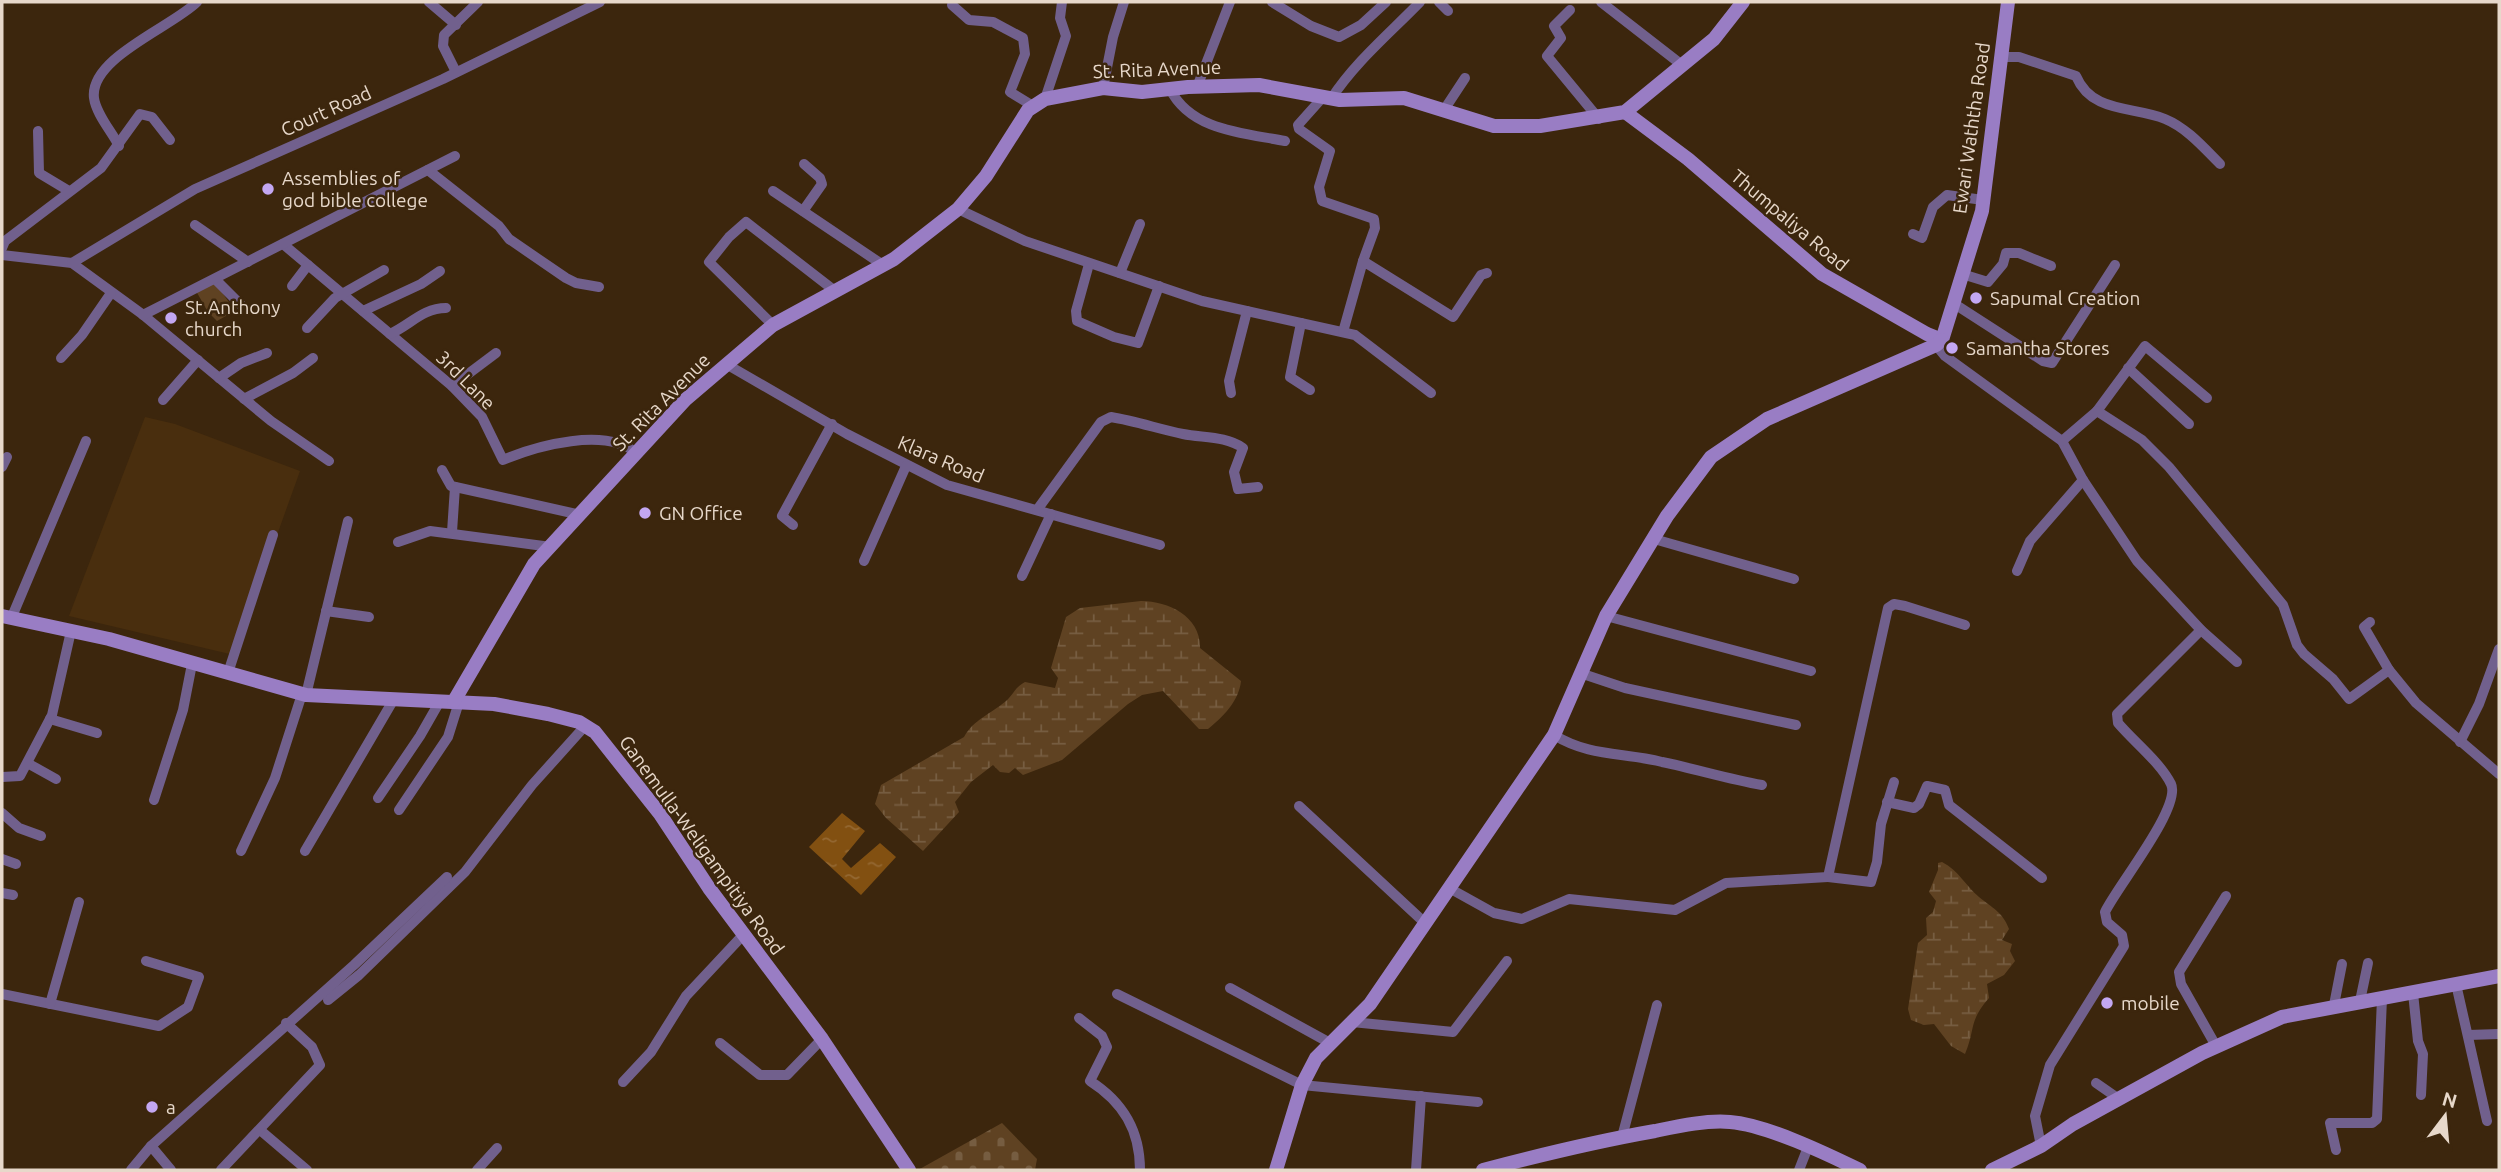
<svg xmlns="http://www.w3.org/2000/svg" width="2501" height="1172" font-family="Ubuntu,sans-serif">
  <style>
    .built { fill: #492e0e }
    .wetland { fill: url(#wetland-marsh) }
    .cemetery { fill: url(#cemetery-stones) }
    .green { fill: #5f4222 }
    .water { fill: url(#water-ripples) }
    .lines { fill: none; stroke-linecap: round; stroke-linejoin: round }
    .street { stroke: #71608d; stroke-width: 10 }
    .secondary { stroke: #997dc4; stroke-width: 14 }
    .poi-dot { fill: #c3a7f2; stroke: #3c260d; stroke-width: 2.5 }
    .labels { text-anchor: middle; stroke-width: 5; stroke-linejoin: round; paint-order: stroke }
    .street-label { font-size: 19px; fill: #e7d8ca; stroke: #3c260d }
    .poi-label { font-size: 19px; fill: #e7d8ca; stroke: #3c260d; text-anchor: start }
  </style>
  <defs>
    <pattern id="wetland-marsh" width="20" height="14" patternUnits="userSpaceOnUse" patternTransform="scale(1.75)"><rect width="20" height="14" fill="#5f4222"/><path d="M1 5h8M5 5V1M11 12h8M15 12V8" fill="none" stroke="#765d41"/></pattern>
    <pattern id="cemetery-stones" width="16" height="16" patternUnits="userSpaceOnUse" patternTransform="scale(1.75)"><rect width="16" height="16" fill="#5f4222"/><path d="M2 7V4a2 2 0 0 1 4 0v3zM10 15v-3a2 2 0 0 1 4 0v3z" fill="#765d41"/></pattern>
    <pattern id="water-ripples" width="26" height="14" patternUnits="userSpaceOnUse" patternTransform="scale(1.75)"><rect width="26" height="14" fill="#825011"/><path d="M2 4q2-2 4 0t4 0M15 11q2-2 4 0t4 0" fill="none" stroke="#946832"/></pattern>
  </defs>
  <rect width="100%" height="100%" fill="#3c260d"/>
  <path class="built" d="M145 417 175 424 300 471 234 655 69 616Z"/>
  <g class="wetland">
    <path d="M1141 601C1169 601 1201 617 1200 648L1241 681C1239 701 1223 717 1208 729H1199L1163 691 1142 695 1128 704 1062 760 1023 775 1015 768 1009 773 1000 772 993 765 971 782 955 802 959 812 923 851 886 818 875 804 881 785 964 737C974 719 991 714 1006 701 1014 694 1015 687 1025 682L1055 688 1058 678 1051 668 1066 617 1080 608Z"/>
    <path d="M1942 862C1959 871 1965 885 1979 897 1992 908 2003 912 2009 929L2002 940 2012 944 2010 951 2015 961 2004 975 1987 984 1989 998C1968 1022 1976 1028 1965 1054L1951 1046 1934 1024 1924 1025 1911 1020 1908 1009 1918 943 1927 935 1926 918 1933 912 1936 901 1929 892 1938 870V863Z"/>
  </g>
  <path class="cemetery" d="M1002 1123 1037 1159 1035 1170H918Z"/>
  <path class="green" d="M214 281 233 308V312L217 321 208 312 196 291Z"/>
  <path class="water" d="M842 813 865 831 842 859 851 868 880 843 896 857 861 895 809 847Z"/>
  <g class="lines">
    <g class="street">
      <path d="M429 2 456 25"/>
      <path d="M1272 2 1311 26 1339 37 1361 25 1386 2"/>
      <path d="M1439 2 1448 11"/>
      <path d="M1601 2 1682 65"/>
      <path d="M952 5 969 20 993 22 1023 38 1025 54 1010 92 1033 106"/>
      <path d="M1570 10 1554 26 1561 38 1547 56 1599 119"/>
      <path d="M2001 57H2019L2076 76C2092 114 2134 106 2165 119 2187 128 2204 148 2220 164"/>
      <path d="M456 72 443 46 444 35 478 2"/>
      <path d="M1197 87 1230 2"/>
      <path d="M1103 88 1113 37 1124 2"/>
      <path d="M1170 89C1191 131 1244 133 1285 141"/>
      <path d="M1323 97 1298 125 1299 129 1330 151 1319 187 1322 201 1374 219 1375 228 1363 261"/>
      <path d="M1045 99 1066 36 1060 18 1062 2"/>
      <path d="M1331 99C1355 62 1390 33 1420 2"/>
      <path d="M1444 110 1465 78"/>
      <path d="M38 131 39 173 69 191"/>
      <path d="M119 146C112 132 96 114 94 98 89 58 172 27 197 2"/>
      <path d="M428 170 499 226 509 239 566 278 576 283 599 287"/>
      <path d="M773 191 883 265"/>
      <path d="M958 209 1025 241 1202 301 1355 335 1431 393"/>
      <path d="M803 211 822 184 820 178 804 164"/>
      <path d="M195 225 248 262"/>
      <path d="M1913 234 1922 238 1933 207 1947 195 1983 200"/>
      <path d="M283 244 452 386 482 417 503 460C536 446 607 426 637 454"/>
      <path d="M2 248 5 241 101 168 140 114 152 117 170 140"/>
      <path d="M2 255 72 263 142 314 271 421 329 461"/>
      <path d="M72 263 195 189 443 79 600 2"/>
      <path d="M1089 264 1076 311 1077 321 1114 337 1138 343 1159 286"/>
      <path d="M1120 273 1140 224"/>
      <path d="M1962 274 1988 282 2003 264 2006 253H2019L2051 266"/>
      <path d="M215 279 243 307"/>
      <path d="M292 286 308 265"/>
      <path d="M1953 303 2043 361 2052 363 2115 265"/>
      <path d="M363 311 421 284 440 271"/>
      <path d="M143 315 455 156"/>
      <path d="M1301 323 1290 377 1310 390"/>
      <path d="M773 325 709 262 729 237 746 222 835 291"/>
      <path d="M307 328 335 298 384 270"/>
      <path d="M1343 332 1363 261 1453 317 1481 275 1487 273"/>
      <path d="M390 334C410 325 423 308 446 308"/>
      <path d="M1936 345 1945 356 2062 441 2083 480 2137 561 2201 630 2237 662"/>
      <path d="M61 358 82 335 111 293"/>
      <path d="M726 364 847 434 947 485 1160 545"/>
      <path d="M2128 368 2189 424"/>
      <path d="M219 378 241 363 267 353"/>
      <path d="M452 386 496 353"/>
      <path d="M1231 393 1229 381 1247 311"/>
      <path d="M244 399 293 373 313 358"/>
      <path d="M163 400 198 360"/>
      <path d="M2097 411 2145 346 2207 398"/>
      <path d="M2062 441 2097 411 2142 440 2169 467 2283 605 2297 645 2304 654 2333 679 2349 699 2389 670 2416 703 2499 774"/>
      <path d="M2 467 7 457"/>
      <path d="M442 470 451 486 581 515"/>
      <path d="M1037 510 1101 422 1111 417C1135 421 1159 429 1183 434 1203 438 1226 436 1243 448L1234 472 1238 489 1258 487"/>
      <path d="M793 525 782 516 832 424"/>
      <path d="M452 532 455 487"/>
      <path d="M1654 539 1794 579"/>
      <path d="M398 542 430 531 551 547"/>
      <path d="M864 561 906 466"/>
      <path d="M2017 571 2030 541 2083 480"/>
      <path d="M1022 576 1051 514"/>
      <path d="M326 611 369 617"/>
      <path d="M1606 616 1811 671"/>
      <path d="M11 619 86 441"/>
      <path d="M2370 622 2364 627 2389 670"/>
      <path d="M228 673 273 535"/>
      <path d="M1580 673 1625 688 1796 725"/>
      <path d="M306 695 348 521"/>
      <path d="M50 719 97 733"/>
      <path d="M1554 735C1590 757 1622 752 1662 762 1696 769 1728 779 1762 785"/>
      <path d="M2460 742 2479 704 2499 649"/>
      <path d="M29 764 56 779"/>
      <path d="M2 777 20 776 52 715 71 631"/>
      <path d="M378 798 420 736 440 701"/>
      <path d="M154 800 183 710 192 664"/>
      <path d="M1887 802 1914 808 1919 804 1927 786 1945 790 1949 805 2042 878"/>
      <path d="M1299 806 1425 923"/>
      <path d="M399 810 448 737 459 702"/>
      <path d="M2 813 19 828 41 836"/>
      <path d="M241 851 275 778 302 694"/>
      <path d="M305 851 394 699"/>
      <path d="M2 859 16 864"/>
      <path d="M1828 877 1871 882 1877 862 1881 824 1894 782"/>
      <path d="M1449 888 1494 913 1522 919 1569 899 1675 910 1726 883 1828 877 1888 608 1894 604 1905 606 1965 625"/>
      <path d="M2 893 13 895"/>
      <path d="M2456 984 2487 1121"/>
      <path d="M1230 988 1330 1043"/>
      <path d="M2413 993 2418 1041 2423 1054 2421 1095"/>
      <path d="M2 994 159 1026 188 1007 199 977 146 961"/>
      <path d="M1117 994 1302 1085 1478 1102"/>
      <path d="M328 1000 359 975 465 872 532 785 585 726"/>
      <path d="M2360 1001 2368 963"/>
      <path d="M50 1004 79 902"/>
      <path d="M2334 1005 2342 964"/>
      <path d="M1079 1018 1102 1036 1107 1047 1090 1081C1123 1102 1140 1130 1140 1170"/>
      <path d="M1352 1022 1453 1032 1507 961"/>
      <path d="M2468 1035 2499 1034"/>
      <path d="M720 1043 760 1075H787L822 1039"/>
      <path d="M2216 1046 2181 984 2179 972 2226 896"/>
      <path d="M623 1082 651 1052 686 996 744 934"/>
      <path d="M2096 1083 2119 1099"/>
      <path d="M260 1130 307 1170"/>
      <path d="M1622 1137 1657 1005"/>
      <path d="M151 1146 171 1170"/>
      <path d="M2041 1146 2035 1116 2050 1065 2124 946 2122 935 2107 922 2105 912C2116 888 2182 807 2171 784 2160 762 2134 742 2118 723L2117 714 2201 630"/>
      <path d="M2336 1150 2330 1123H2372L2377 1119 2382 998"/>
      <path d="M131 1170 151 1146 354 965 447 877"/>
      <path d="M221 1170 320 1065 312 1047 286 1023"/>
      <path d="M477 1170 497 1148"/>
      <path d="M1416 1170 1421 1096"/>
      <path d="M1799 1170 1808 1147"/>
    </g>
    <g class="secondary">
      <path d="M1625 112 1688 159 1822 274 1927 334 1942 340"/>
      <path d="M1942 340 1982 211 2008 2"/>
      <path d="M2 616 109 639 306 695 494 704 548 714 579 722 595 732 660 814 709 888 822 1039 909 1170"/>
      <path d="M454 701 534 564 685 400 773 325 894 259 958 209 986 176 1028 110 1045 99 1103 88 1142 92 1188 87 1259 85 1340 100 1404 98 1494 126H1540L1625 112 1714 39 1743 2"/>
      <path d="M1276 1170 1302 1085 1316 1058 1370 1004 1554 735 1606 616 1667 516 1711 457 1767 419 1936 345 1942 340"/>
      <path d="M1483 1170C1540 1155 1598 1141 1655 1131 1679 1126 1706 1120 1730 1122 1767 1125 1827 1154 1860 1170"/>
      <path d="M1992 1170 2041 1146 2073 1124 2202 1053 2282 1017 2499 976"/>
    </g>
  </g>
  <g class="poi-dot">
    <circle cx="268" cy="189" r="7"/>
    <circle cx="1976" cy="298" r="7"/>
    <circle cx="171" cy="318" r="7"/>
    <circle cx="1952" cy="348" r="7"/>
    <circle cx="645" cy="513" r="7"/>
    <circle cx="2107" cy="1003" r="7"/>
    <circle cx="152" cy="1107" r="7"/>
  </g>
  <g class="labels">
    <g class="street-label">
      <text transform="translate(1157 69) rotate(-2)" y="7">St. Rita Avenue</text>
      <text transform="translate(326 111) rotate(-24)" y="7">Court Road</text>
      <text transform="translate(1971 128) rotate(-82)" y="7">Ewari Waththa Road</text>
      <text transform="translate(1790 220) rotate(40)" y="7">Thumpaliya Road</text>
      <text transform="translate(466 380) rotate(45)" y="7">3rd Lane</text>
      <text transform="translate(661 402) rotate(-45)" y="7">St. Rita Avenue</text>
      <text transform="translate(941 459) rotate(23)" y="7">Klara Road</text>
      <text transform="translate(702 845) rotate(54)" y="7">Ganemulla-Weligampitiya Road</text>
    </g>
    <g class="poi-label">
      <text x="282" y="185">Assemblies of<tspan x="282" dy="22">god bible college</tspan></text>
      <text x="1990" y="305">Sapumal Creation</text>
      <text x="185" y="314">St.Anthony<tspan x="185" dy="22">church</tspan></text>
      <text x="1966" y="355">Samantha Stores</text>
      <text x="659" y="520">GN Office</text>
      <text x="2121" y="1010">mobile</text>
      <text x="166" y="1114">a</text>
    </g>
  </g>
  <rect width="2501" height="1172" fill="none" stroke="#e7d8ca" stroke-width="7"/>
  <g transform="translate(2445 1116) rotate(16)" stroke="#3c260d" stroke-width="5" paint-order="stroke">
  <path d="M0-5L12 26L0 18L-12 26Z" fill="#e7d8ca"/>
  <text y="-10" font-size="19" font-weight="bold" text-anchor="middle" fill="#e7d8ca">N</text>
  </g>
</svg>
